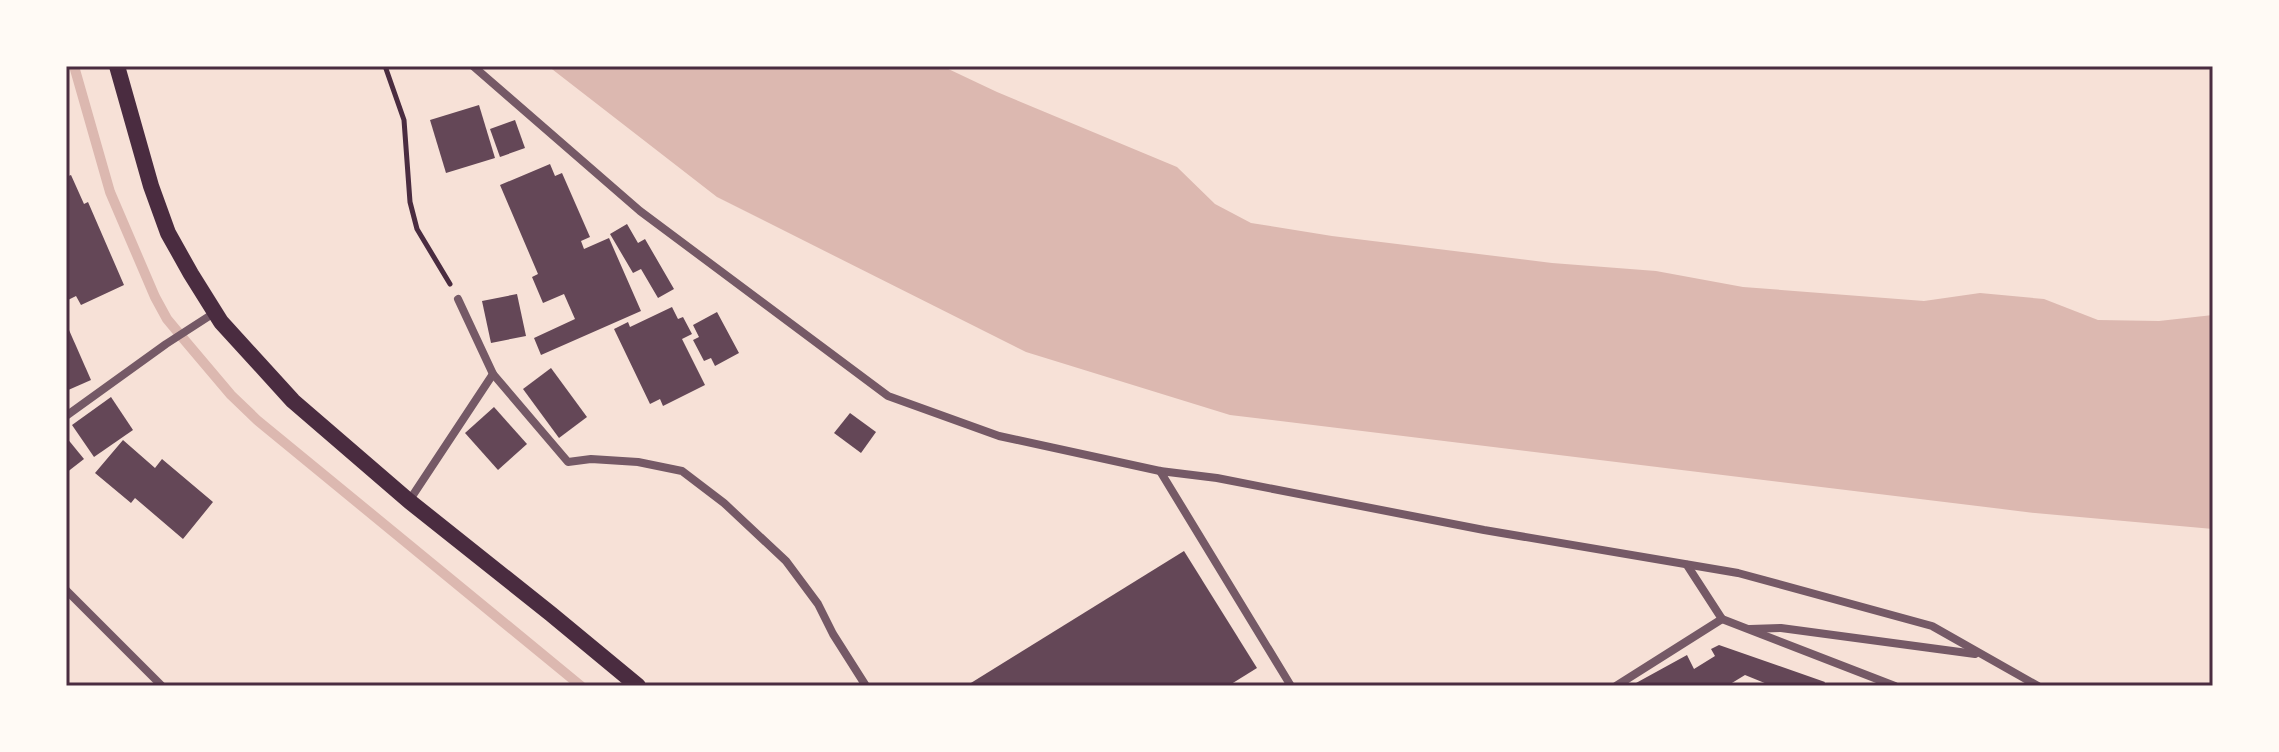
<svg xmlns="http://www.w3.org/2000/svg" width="2279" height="752" font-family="'Golos Text',sans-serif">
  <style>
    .water { fill: #dcb8b0 }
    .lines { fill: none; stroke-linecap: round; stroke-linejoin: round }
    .stream { stroke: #dcb8b0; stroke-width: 10 }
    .building { fill: #644757 }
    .path { stroke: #4a2c40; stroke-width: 5 }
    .minor { stroke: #755966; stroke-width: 8 }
    .secondary { stroke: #4a2c40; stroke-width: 16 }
    .neatline { fill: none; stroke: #4a2c40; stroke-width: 3 }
  </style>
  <rect width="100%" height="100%" fill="#f7e1d7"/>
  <path class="water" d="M548 66H942L997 92 1177 167 1215 204 1251 223 1332 236 1552 263 1656 271 1743 287 1924 301 1980 293 2044 299 2098 320 2159 321 2213 315V529L2035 513 1230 415 1026 352 717 197Z"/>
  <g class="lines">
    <path class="stream" d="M74 66 110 192 155 297 167 319 187 343 231 395 257 420 581 686"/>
  </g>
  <g class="building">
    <path d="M479 105 495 158 446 173 430 120Z"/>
    <path d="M515 120 525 148 500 157 490 129Z"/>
    <path d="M550 164 555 176 562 173 590 237 581 241 584 249 609 238 641 311 541 355 534 338 575 319 564 294 543 303 532 277 538 274 500 185Z"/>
    <path d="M71 175 84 204 88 202 124 285 81 305 76 296 66 301V272L68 271 66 266V177Z"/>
    <path d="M627 224 638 243 645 239 674 289 658 298 641 269 633 273 610 234Z"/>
    <path d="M517 294 526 336 491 343 482 301Z"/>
    <path d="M672 307 678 319 683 317 692 334 682 339 705 385 663 406 660 399 650 404 614 329 628 322 630 327Z"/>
    <path d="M717 312 739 353 715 366 711 358 704 361 693 340 699 337 693 325Z"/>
    <path d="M69 330 91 380 66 391V331Z"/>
    <path d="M551 368 587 417 559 438 523 389Z"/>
    <path d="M111 397 133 430 94 457 72 425Z"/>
    <path d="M494 407 527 444 498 470 465 433Z"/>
    <path d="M850 413 876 432 861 453 834 433Z"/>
    <path d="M66 437 84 459 66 473Z"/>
    <path d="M123 440 155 468 162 459 213 502 183 539 135 498 131 503 95 473Z"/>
    <path d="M1184 551 1257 668 1228 686H966Z"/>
    <path d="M1719 645 1825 682 1823 686H1772L1745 675 1727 686H1638L1636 683 1687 655 1694 669 1715 656 1711 649Z"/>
  </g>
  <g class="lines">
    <path class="path" d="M385 66 404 120 410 202 417 229 450 284"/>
    <g class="minor">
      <path d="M473 66 640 211 888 396 999 436 1160 471 1217 478 1484 530 1738 573 1932 626 2038 686"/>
      <path d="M458 299 493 374 568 462 591 459 638 462 682 471 724 503 786 561 818 604 833 634 866 686"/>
      <path d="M66 416 166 344 214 313"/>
      <path d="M1160 471 1291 686"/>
      <path d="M409 501 493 374"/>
      <path d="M1687 565 1722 619"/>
      <path d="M66 590 162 686"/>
      <path d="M1750 629 1781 628 1975 654"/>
      <path d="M1616 686 1722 619 1895 686"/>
    </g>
    <path class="secondary" d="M117 66 151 186 168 233 191 274 221 322 293 401 409 501 551 614 638 686"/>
  </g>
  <rect width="2279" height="752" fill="none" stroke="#fffaf5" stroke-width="136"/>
  <rect x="68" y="68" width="2143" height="616" class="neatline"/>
</svg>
